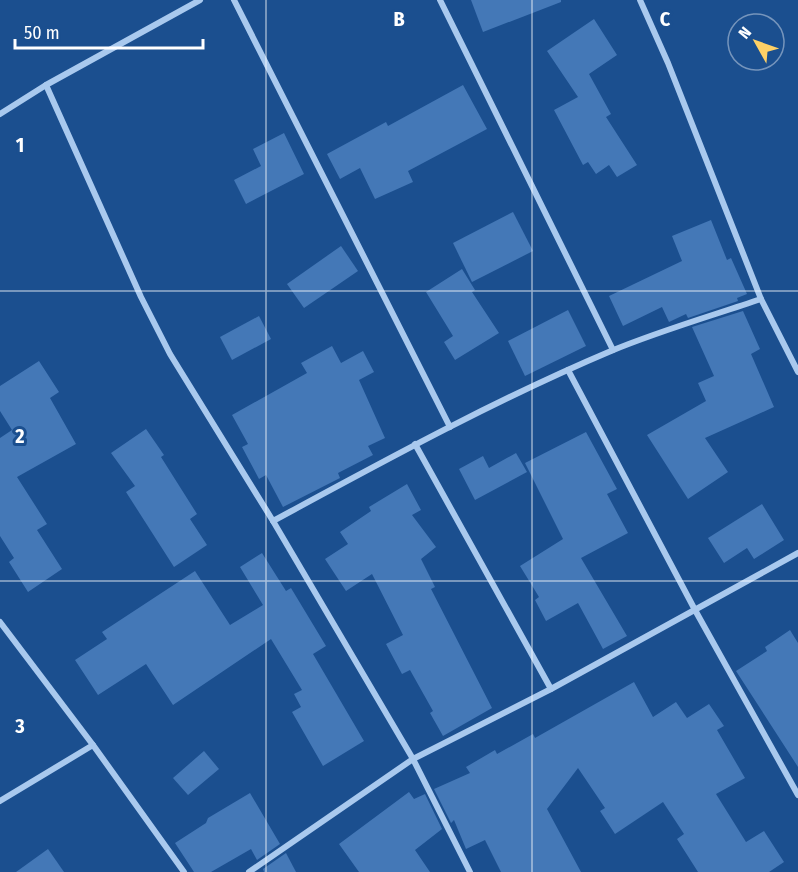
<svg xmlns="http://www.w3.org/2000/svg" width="798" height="872" font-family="'Fira Sans Condensed',sans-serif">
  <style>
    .building { fill: #4478b7 }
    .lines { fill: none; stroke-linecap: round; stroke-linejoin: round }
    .minor { stroke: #a9c9ee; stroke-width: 6 }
    .grid { fill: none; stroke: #fff; stroke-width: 1.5; stroke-opacity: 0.55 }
    .grid-label { font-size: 20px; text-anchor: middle; font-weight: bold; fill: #fff; stroke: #1b4f8f; stroke-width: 6; stroke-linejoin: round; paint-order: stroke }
  </style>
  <rect width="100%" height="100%" fill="#1b4f8f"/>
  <g class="building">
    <path d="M471 0H561V2L483 32Z"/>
    <path d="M594 19 617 55 589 74 611 114 606 117 637 165 617 177 609 165 596 174 588 162 583 165 554 110 578 97 547 51Z"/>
    <path d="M463 85 487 129 408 171 413 182 375 199 360 168 340 179 327 154 386 122 388 126Z"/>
    <path d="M284 133 304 174 246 204 234 180 261 166 253 149Z"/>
    <path d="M513 212 533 251 472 282 453 243Z"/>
    <path d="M711 220 727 260 731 258 747 294 737 298 738 301 688 318 686 314 669 322 662 307 623 326 609 296 682 261 672 236Z"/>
    <path d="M341 246 358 271 304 308 287 284Z"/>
    <path d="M462 269 475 290 472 292 499 333 455 360 444 342 453 336 426 292Z"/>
    <path d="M568 310 586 346 525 376 508 341Z"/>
    <path d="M743 311 760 349 751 354 774 407 705 438 728 472 688 499 647 435 706 401 698 383 714 376 692 327Z"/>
    <path d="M259 316 271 339 232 360 220 337Z"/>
    <path d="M332 346 341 363 363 351 374 372 359 380 385 438 368 446 373 455 338 473 340 478 283 507 266 475 259 479 242 447 248 444 232 415 307 373 301 363Z"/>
    <path d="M39 361 59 392 50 398 76 444 17 477 47 524 37 530 62 569 28 592 9 562 14 558 0 536V438L12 430 0 411V386Z"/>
    <path d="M146 429 164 455 161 457 197 514 190 519 207 545 174 567 126 492 135 486 111 453Z"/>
    <path d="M586 432 617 489 607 494 628 533 581 558 627 636 603 649 578 603 546 621 535 600 539 597 520 566 563 539 525 463Z"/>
    <path d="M516 453 527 472 475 500 459 469 483 456 489 468Z"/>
    <path d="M407 484 421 510 412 515 436 547 421 559 435 587 431 589 492 708 443 736 430 713 433 711 410 670 402 674 386 644 403 635 372 574 346 591 325 559 348 544 340 532 371 511 369 507Z"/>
    <path d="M762 504 784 540 754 559 747 548 724 563 708 538Z"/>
    <path d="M262 553 286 591 291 588 326 646 313 654 364 741 323 766 292 712 301 707 294 694 302 690 271 639 173 705 146 664 98 695 75 660 107 639 102 632 195 571 230 625 263 605 240 567Z"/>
    <path d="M790 630 798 643V767L736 671 767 651 765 647Z"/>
    <path d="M634 682 653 717 676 702 687 718 709 704 724 726 717 730 745 778 716 794 746 842 764 831 784 862 769 872H698L677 839 684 834 663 802 615 834 600 811 605 808 578 768 547 809 581 872H501L485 840 466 849 454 820 451 823 434 789 470 773 466 767 495 750 497 754 533 734 535 738Z"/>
    <path d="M204 751 219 769 188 795 173 778Z"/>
    <path d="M409 792 414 799 425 794 442 829 415 850 430 872H359L339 844Z"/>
    <path d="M250 793 280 844 257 860 251 849 211 872H194L175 843 206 823 208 818Z"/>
    <path d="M48 849 64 872H16Z"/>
    <path d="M286 853 296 872H264L263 869Z"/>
  </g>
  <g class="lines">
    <g class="minor">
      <path d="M234 0 450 427"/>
      <path d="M440 0 613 350"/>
      <path d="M640 0 668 63 761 299 798 372"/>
      <path d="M46 85 141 297 170 354 273 521 413 759 470 872"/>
      <path d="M0 114 46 85 200 0"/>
      <path d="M568 370 695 610 798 795"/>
      <path d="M415 444 551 689"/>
      <path d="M273 521C384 461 495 400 611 351 659 331 711 316 761 299"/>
      <path d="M0 622 93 745 184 872"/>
      <path d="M0 801 93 745"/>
      <path d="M249 872 413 759 551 689 798 553"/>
    </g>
  </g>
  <path class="grid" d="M266 0V872M532 0V872M0 291H798M0 581H798"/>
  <g class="grid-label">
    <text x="399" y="26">B</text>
    <text x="665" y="26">C</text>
    <text x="20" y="152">1</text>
    <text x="20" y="443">2</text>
    <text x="20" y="733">3</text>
  </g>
  <g transform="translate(756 42) rotate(310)"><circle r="28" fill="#1b4f8f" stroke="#7695bc" stroke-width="1.5"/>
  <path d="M0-4.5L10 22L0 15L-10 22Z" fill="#ffd166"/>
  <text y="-9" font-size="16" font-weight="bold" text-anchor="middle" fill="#ffffff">N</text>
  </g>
  <path d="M15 39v9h188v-9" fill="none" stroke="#ffffff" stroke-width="3"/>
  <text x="24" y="39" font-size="18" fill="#ffffff" stroke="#1b4f8f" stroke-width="4.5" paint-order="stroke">50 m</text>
</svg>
